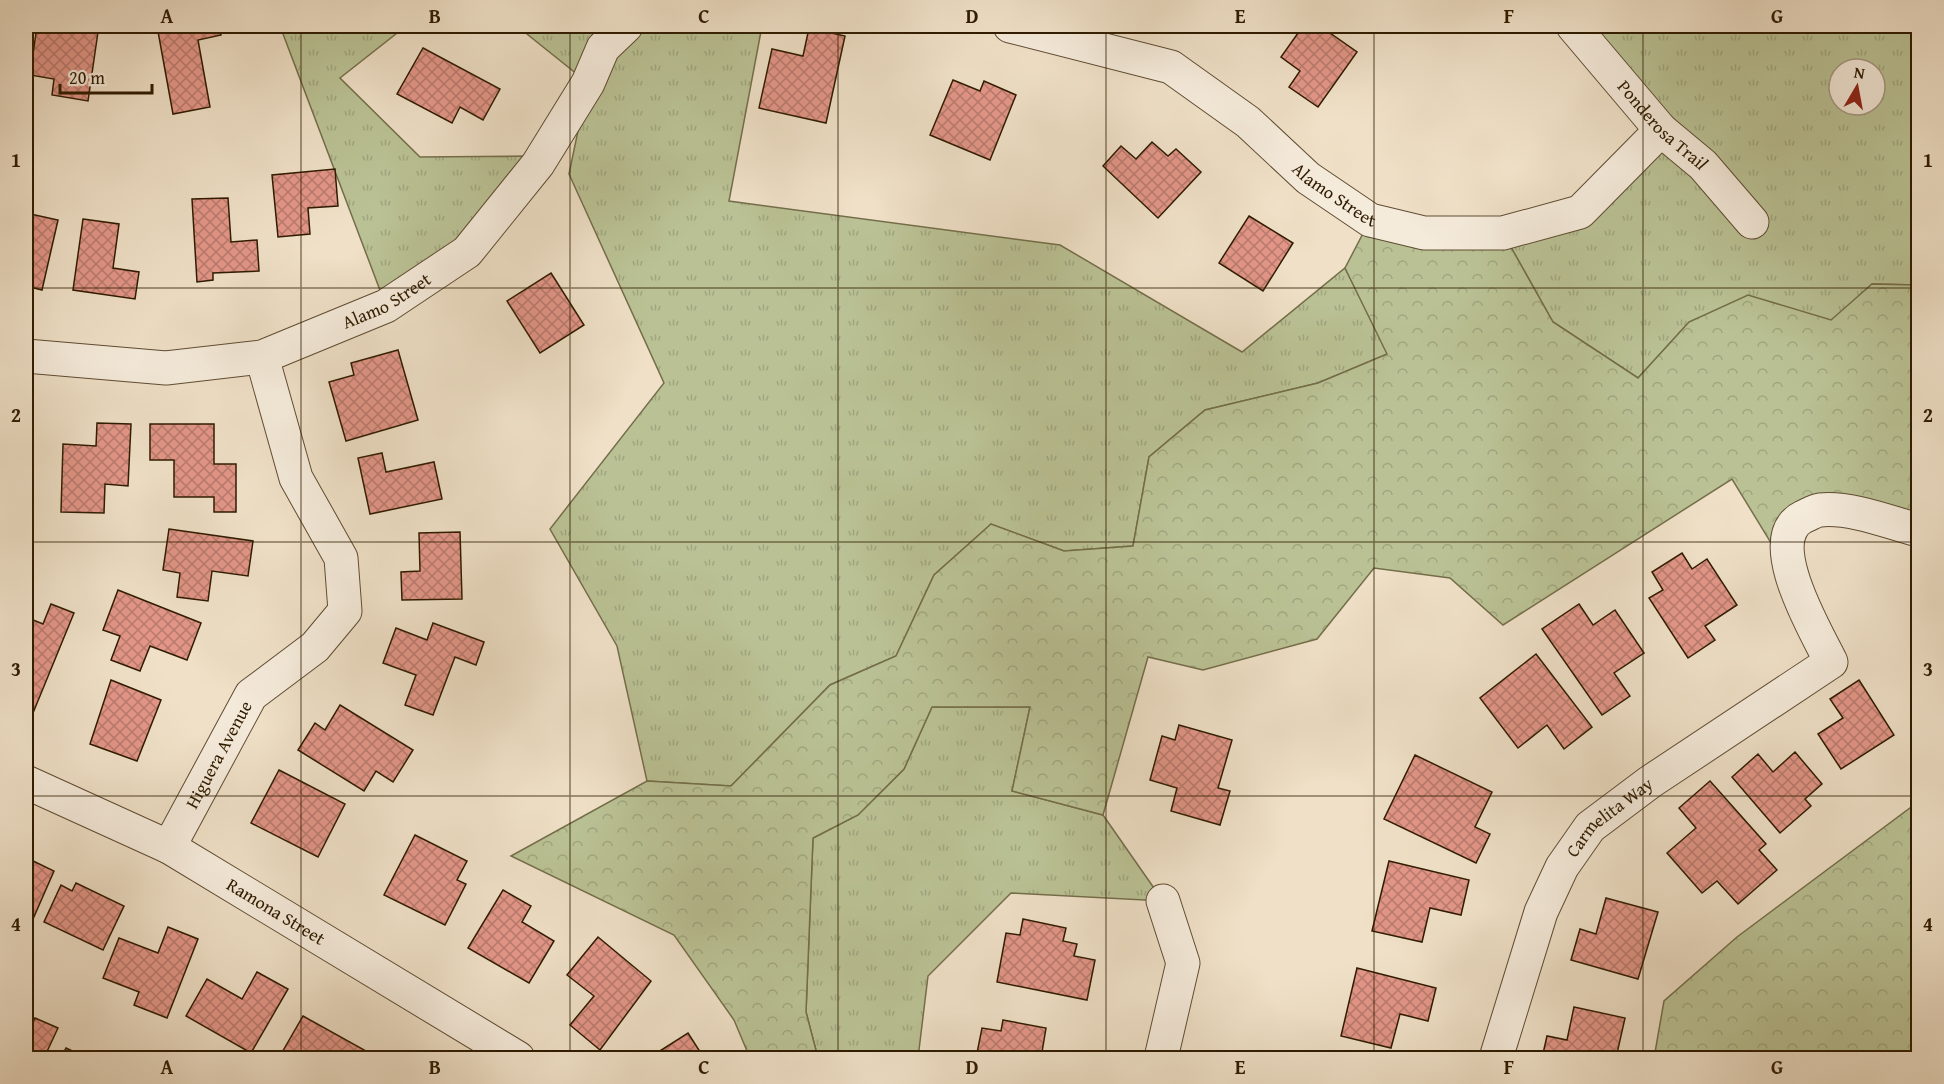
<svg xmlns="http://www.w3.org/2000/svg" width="1944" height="1084" font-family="'Gentium Book Plus',serif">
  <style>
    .grass { fill: url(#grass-tufts); stroke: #746e4a; stroke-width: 1.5; fill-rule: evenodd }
    .forest { fill: url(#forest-crowns); stroke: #746e4a; stroke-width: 1.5 }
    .building { fill: url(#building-cross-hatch); stroke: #2f1b00; stroke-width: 1.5 }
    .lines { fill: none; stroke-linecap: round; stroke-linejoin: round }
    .minor-casing { stroke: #5f4c32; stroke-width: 35 }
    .minor { stroke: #f5ebdb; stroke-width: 33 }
    .grid { fill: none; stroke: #2f1b00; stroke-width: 1.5; stroke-opacity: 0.55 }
    .labels { text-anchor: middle; stroke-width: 4.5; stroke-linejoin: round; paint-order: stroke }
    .street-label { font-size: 18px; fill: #2f1b00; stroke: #f5ebdb }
    .neatline { fill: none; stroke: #2f1b00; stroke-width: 2 }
    .grid-label { font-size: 20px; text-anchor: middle; font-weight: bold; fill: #2f1b00 }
  </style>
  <defs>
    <pattern id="grass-tufts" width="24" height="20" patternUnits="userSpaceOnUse" patternTransform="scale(1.5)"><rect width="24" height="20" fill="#bac295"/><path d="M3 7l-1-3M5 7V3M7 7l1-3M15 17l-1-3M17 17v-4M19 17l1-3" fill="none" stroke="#a0a67f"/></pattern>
    <pattern id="forest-crowns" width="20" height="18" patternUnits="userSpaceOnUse" patternTransform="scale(1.5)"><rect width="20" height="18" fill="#bac295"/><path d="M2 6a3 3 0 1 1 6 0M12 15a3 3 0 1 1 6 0" fill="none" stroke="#a0a67f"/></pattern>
    <pattern id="building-cross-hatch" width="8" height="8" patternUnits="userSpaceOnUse" patternTransform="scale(1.5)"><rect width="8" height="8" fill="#e39688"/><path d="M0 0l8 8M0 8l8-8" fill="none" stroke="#b87a6d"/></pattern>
  </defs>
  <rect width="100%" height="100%" fill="#efe0c7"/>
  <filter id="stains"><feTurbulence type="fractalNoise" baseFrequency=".00333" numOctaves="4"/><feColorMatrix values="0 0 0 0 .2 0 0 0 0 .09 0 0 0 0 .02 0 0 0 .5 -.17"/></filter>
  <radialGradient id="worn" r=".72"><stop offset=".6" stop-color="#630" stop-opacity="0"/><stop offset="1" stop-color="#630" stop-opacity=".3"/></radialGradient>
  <g class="grass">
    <path d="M280 26H406L340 78 420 157 529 156 467 252 386 306Z"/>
    <path d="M517 26H762L729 201 1060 245 1242 352 1345 268 1388 354 1318 383 1205 410 1149 457 1133 546 1064 551 991 524 934 575 896 656 830 685 731 786 647 781 617 646 550 529 664 383 569 174 588 83Z"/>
    <path d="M1573 26H1918V285L1872 284 1832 321 1748 296 1689 322 1638 378 1553 322 1503 233 1580 212 1661 130ZM1839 69H1875V105H1839Z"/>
    <path d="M932 707H1030L1012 791 1103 815 1163 901 1011 893 928 976 918 1058H818L806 1012 813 838 858 815 904 769Z"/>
  </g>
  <g class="forest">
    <path d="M1370 220 1503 233 1553 322 1638 378 1689 322 1748 295 1831 320 1872 284 1918 285V531L1818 510 1790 574 1732 479 1503 625 1450 578 1374 568 1317 639 1203 670 1148 657 1103 815 1012 791 1030 707H932L904 769 858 815 813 838 806 1012 818 1058H750L734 1020 674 935 511 856 647 781 731 786 830 685 896 656 934 575 991 524 1064 551 1133 546 1149 457 1205 410 1318 383 1387 354 1345 268Z"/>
    <path d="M1918 802V1058H1654L1664 1001 1737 937Z"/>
  </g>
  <g class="building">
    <path d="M37 26H66V28L98 32 88 101 52 95 54 79 30 75Z"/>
    <path d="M157 26H219L221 35 198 40 210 107 173 114Z"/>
    <path d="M1303 26H1320L1357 52 1318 107 1289 87 1300 71 1281 57Z"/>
    <path d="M809 28 845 36 826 123 759 108 772 49 803 56Z"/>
    <path d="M423 48 500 89 483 120 460 107 452 123 397 94Z"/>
    <path d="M953 80 980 91 984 81 1016 95 990 160 930 135Z"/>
    <path d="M1152 142 1168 156 1176 149 1201 172 1158 218 1103 166 1121 146 1136 159Z"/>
    <path d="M335 169 338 206 308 208 310 234 278 237 272 175Z"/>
    <path d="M228 198 231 242 257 240 259 271 213 273V280L197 282 192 199Z"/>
    <path d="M26 213 58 220 42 290 26 286Z"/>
    <path d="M1249 216 1293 243 1263 291 1219 263Z"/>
    <path d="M83 219 119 224 113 268 139 272 135 299 73 290Z"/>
    <path d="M551 273 584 325 540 353 507 301Z"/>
    <path d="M398 350 418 420 346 441 329 382 354 375 351 363Z"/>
    <path d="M26 421 30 422 26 445Z"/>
    <path d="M97 423 131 424 128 486 105 484 104 513 61 512 63 444 96 446Z"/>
    <path d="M150 424H214V464H236V512H214V497H174V460H150Z"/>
    <path d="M382 453 386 472 434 462 442 499 370 514 358 458Z"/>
    <path d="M169 529 253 541 248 576 212 571 208 601 177 597 180 573 163 570Z"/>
    <path d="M460 532 462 599 402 600 401 572 420 571 419 533Z"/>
    <path d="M1682 553 1692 569 1707 559 1737 605 1705 626 1715 640 1688 658 1649 598 1663 590 1652 572Z"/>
    <path d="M118 590 201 623 187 660 150 646 140 671 111 660 120 636 103 630Z"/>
    <path d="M51 604 74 613 33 713 26 709V617L43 624Z"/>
    <path d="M1579 604 1593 625 1615 610 1644 653 1614 673 1630 696 1602 715 1542 629Z"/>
    <path d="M433 623 484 642 476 665 455 657 433 715 405 705 416 675 383 663 396 628 427 640Z"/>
    <path d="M1536 654 1592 727 1564 749 1547 725 1518 748 1480 698Z"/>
    <path d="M111 680 161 700 137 761 90 744Z"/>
    <path d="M1859 680 1894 735 1841 769 1818 734 1843 718 1830 699Z"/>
    <path d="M340 705 413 750 393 782 376 771 364 791 298 750 315 723 325 730Z"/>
    <path d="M1179 725 1232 740 1218 788 1230 791 1220 825 1171 811 1177 788 1150 780 1162 736 1175 740Z"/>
    <path d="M1795 752 1822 784 1805 799 1811 806 1780 833 1732 777 1758 754 1773 772Z"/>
    <path d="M1415 755 1492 792 1475 827 1490 834 1476 863 1384 819Z"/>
    <path d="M279 770 345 804 318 857 251 823Z"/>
    <path d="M1710 781 1766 844 1759 850 1777 870 1738 904 1717 881 1702 893 1667 853 1696 828 1679 808Z"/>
    <path d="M415 835 467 861 457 880 466 884 445 925 384 895Z"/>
    <path d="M27 858 54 871 26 935V861Z"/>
    <path d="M1389 861 1469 880 1461 915 1430 908 1422 942 1372 931Z"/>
    <path d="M76 883 124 906 103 950 44 922 61 885 72 891Z"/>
    <path d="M503 890 531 906 522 922 554 941 529 983 468 948Z"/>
    <path d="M1606 898 1658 912 1638 979 1571 960 1580 929 1596 934Z"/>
    <path d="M1023 919 1066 928 1063 941 1077 944 1074 956 1095 960 1087 1000 997 982 1006 933 1020 935Z"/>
    <path d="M168 927 198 939 167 1018 134 1005 139 992 103 978 119 938 158 953Z"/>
    <path d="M598 937 651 981 600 1050 570 1025 594 996 567 975Z"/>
    <path d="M1357 968 1436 988 1428 1021 1400 1014 1391 1048 1341 1036Z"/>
    <path d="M257 972 288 989 251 1053 186 1016 207 979 242 999Z"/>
    <path d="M1574 1007 1625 1018 1616 1058H1542L1547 1036 1567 1040Z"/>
    <path d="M303 1016 366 1051 362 1058H284L280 1056Z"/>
    <path d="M35 1018 58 1028 44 1058H26V1029L29 1030Z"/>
    <path d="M1003 1020 1046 1028 1041 1058H976L982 1028 1001 1031Z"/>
    <path d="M688 1033 704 1058H654L652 1056Z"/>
    <path d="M66 1048 87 1058H61Z"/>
  </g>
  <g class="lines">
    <defs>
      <g id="minor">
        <path id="s1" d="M1010 26 1171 67 1248 122 1308 178 1370 220 1424 233H1503L1580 212 1661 130"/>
        <path id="s2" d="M1573 26 1661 130 1703 165 1752 222"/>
        <path id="s3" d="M26 356 166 368 262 357 386 306 467 252 538 164 588 83 603 48 626 26"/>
        <path id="s4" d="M26 782 169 847 518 1058"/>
        <path id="s5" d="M169 847 251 695 315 647 345 611 341 558 296 478 262 357"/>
        <path d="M1161 1058 1183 963 1163 901"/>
        <path id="s6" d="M1496 1058 1541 912 1562 867 1590 827 1650 782 1831 662C1817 633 1760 539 1803 517 1808 515 1814 511 1820 510 1852 507 1888 522 1918 530"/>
      </g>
    </defs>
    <use href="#minor" class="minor-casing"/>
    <use href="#minor" class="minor"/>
  </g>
  <path class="grid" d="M301 26V1058M570 26V1058M838 26V1058M1106 26V1058M1374 26V1058M1643 26V1058M26 288H1918M26 542H1918M26 796H1918"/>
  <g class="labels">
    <g class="street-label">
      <text dy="6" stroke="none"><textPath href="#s2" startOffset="134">Ponderosa Trail</textPath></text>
      <text dy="6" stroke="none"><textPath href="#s1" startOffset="374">Alamo Street</textPath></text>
      <text dy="6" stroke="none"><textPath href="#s3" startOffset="374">Alamo Street</textPath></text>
      <text dy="6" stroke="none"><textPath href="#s5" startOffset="105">Higuera Avenue</textPath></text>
      <text dy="6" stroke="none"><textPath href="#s6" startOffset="272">Carmelita Way</textPath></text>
      <text dy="6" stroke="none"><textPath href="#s4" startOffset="282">Ramona Street</textPath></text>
    </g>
  </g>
  <rect width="1944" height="1084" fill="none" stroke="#efe0c7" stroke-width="66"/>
  <g transform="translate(1857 87) rotate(10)"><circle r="28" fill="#f5ebdb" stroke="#a69883" stroke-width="1.5"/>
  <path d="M0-4.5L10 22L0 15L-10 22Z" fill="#8f2418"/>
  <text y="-9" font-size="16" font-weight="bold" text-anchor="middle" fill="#2f1b00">N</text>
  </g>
  <path d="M60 84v9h92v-9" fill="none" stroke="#2f1b00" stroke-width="3"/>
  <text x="69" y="84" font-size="18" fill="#2f1b00" stroke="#f5ebdb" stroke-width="4.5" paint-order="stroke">20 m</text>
  <rect x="33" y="33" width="1878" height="1018" class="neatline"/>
  <g class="grid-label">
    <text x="167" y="23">A</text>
    <text x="435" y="23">B</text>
    <text x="704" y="23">C</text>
    <text x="972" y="23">D</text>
    <text x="1240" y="23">E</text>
    <text x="1509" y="23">F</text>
    <text x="1777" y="23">G</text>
    <text x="16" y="167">1</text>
    <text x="1928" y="167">1</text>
    <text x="16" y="422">2</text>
    <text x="1928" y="422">2</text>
    <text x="16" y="676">3</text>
    <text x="1928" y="676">3</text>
    <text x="16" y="931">4</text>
    <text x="1928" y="931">4</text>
    <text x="167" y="1074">A</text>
    <text x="435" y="1074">B</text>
    <text x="704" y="1074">C</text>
    <text x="972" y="1074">D</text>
    <text x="1240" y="1074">E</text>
    <text x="1509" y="1074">F</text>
    <text x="1777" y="1074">G</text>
  </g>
  <rect width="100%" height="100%" filter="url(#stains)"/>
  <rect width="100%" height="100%" fill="url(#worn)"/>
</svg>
